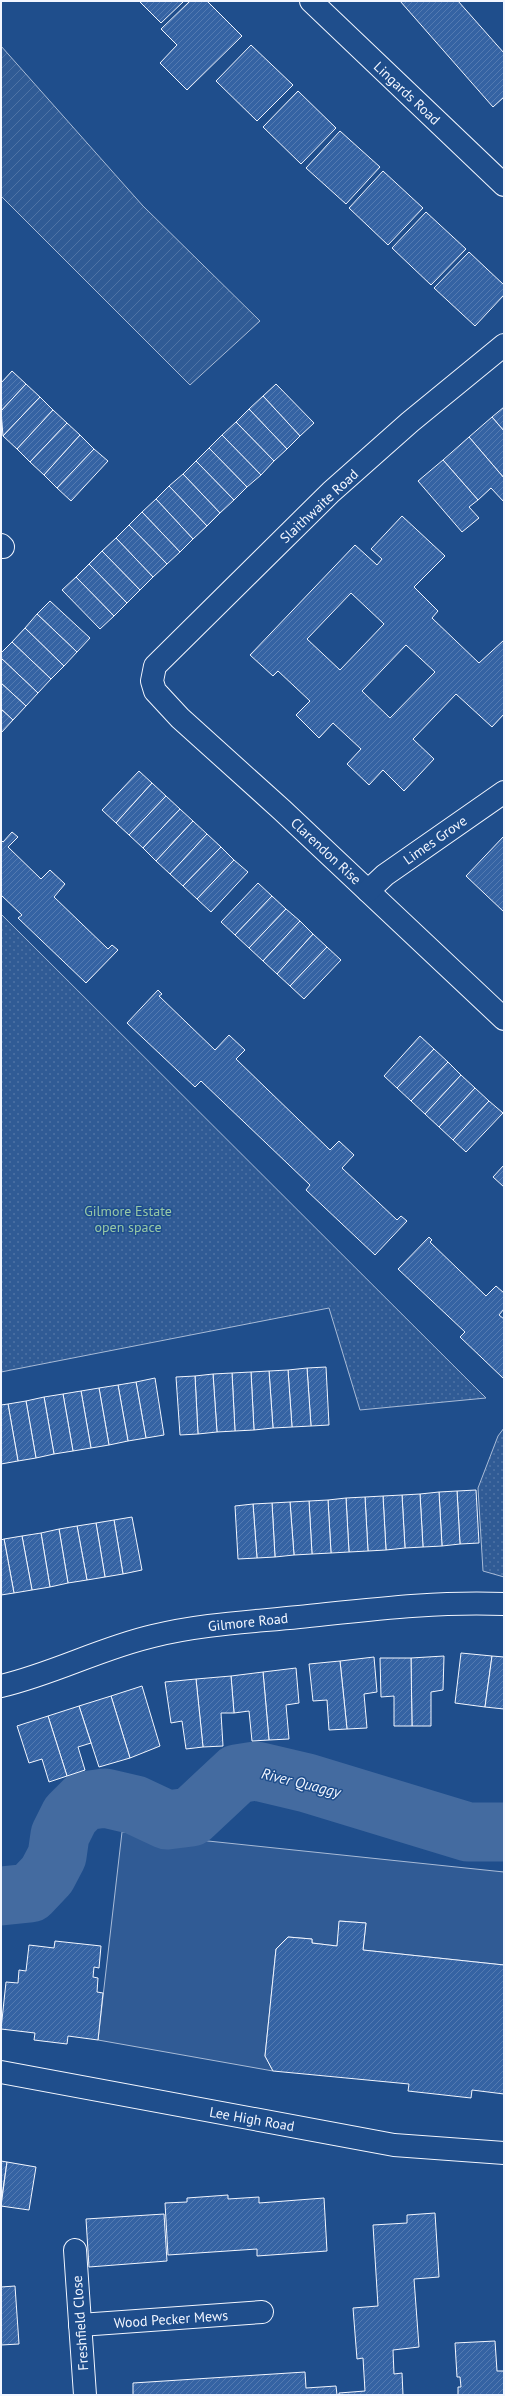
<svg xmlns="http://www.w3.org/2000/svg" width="505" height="2396" font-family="'PT Sans',sans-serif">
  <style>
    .grass { fill: url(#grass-dots); stroke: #a8bbd7 }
    .garden { fill: url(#garden-furrows); stroke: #a8bbd7 }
    .built { fill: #305b95; stroke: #a8bbd7 }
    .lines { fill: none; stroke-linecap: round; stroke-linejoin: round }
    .river { stroke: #446ba0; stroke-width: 59 }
    .building { fill: url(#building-hatch); stroke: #f2f6ff; fill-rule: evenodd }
    .minor-casing { stroke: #f2f6ff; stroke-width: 24 }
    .highway-casing { stroke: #f2f6ff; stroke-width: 24 }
    .minor { stroke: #1f4e8c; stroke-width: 22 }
    .highway { stroke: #1f4e8c; stroke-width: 22 }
    .labels { text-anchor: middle; stroke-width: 3; stroke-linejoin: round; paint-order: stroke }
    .street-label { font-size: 14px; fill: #f2f6ff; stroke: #1f4e8c }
    .park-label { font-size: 14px; fill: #97c8a6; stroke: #1f4e8c }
    .water-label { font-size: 15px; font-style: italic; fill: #f2f6ff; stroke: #1f4e8c }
  </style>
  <defs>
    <pattern id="grass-dots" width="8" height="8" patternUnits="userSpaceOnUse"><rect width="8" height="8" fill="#305b95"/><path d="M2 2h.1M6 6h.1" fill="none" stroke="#4e73a5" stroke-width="1.8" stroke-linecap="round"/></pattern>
    <pattern id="garden-furrows" width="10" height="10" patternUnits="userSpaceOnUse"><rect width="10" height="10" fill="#305b95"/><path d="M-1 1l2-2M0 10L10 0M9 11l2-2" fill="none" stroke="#4e73a5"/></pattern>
    <pattern id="building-hatch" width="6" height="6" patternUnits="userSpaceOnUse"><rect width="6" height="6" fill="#3563a3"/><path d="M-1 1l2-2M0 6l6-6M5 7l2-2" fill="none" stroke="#537ab1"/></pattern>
  </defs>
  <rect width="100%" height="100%" fill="#1f4e8c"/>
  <g class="grass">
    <path d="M1 914 486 1398 360 1410 329 1308 1 1372Z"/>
    <path d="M504 1428V1577L483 1571 478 1488 498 1436Z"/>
  </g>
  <path class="garden" d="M1 46 143 206 260 321 190 385 1 196Z"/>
  <path class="built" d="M122 1832 504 1872V1965L363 1950 366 1923 340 1921 337 1946 312 1943V1939L288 1937 276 1949 265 2056 273 2071 98 2040Z"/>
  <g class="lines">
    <path class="river" d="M1 1896 30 1893 47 1875 57 1856 60 1835 70 1815 84 1801 105 1798 135 1805 167 1820 191 1817 237 1774 256 1771 307 1783 468 1832H504"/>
  </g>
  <g class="building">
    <path d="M139 1H184L161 23Z"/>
    <path d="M190 1H207L242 36 187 90 160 63 177 45 161 29Z"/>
    <path d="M400 1H458L504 53V97L493 107Z"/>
    <path d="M251 45 293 85 257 121 216 81Z"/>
    <path d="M298 91 336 128 301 164 263 127Z"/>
    <path d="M340 131 380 167 346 204 306 168Z"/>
    <path d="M383 171 423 208 388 245 349 208Z"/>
    <path d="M426 212 466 249 431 285 392 248Z"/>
    <path d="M469 252 504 285V295L475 326 434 288Z"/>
    <path d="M12 371 26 384 1 411V383Z"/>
    <path d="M26 384 40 397 3 436 1 411Z"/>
    <path d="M276 384 314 423 300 436 263 396Z"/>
    <path d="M263 396 300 436 287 449 249 409Z"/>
    <path d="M40 397 53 410 17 449 3 436Z"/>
    <path d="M504 407V431L492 417Z"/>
    <path d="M249 409 287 449 274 461 236 422Z"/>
    <path d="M53 410 67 423 30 462 17 449Z"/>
    <path d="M492 417 504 431V478L469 437Z"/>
    <path d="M236 422 274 461 261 475 222 435Z"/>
    <path d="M67 423 80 435 44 475 30 462Z"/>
    <path d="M80 435 94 449 57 488 44 475Z"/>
    <path d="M222 435 261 475 247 487 209 448Z"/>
    <path d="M469 437 504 478V502L491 488 478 500 443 460Z"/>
    <path d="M209 448 247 487 234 500 196 461Z"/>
    <path d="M94 449 108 461 71 501 57 488Z"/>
    <path d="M443 460 478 500 469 507 479 518 462 532 418 481Z"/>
    <path d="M196 461 234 500 220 513 183 474Z"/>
    <path d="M183 474 220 513 207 526 169 486Z"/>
    <path d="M169 486 207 526 193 539 156 499Z"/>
    <path d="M156 499 193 539 180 552 142 512Z"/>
    <path d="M142 512 180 552 167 564 129 525Z"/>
    <path d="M402 516 445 556 414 587 438 611 432 618 479 663 504 640V714L492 727 456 694 413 739 434 759 404 791 383 770 369 785 347 764 361 749 333 723 319 738 296 715 310 701 278 671 273 676 250 655 355 545 377 565 382 559 371 549ZM351 593 384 624 340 670 307 639ZM406 645 435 672 390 718 362 691Z"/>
    <path d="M129 525 167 564 153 577 116 538Z"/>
    <path d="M116 538 153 577 140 590 102 551Z"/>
    <path d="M102 551 140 590 127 603 89 564Z"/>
    <path d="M89 564 127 603 114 616 76 577Z"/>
    <path d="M76 577 114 616 100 629 62 590Z"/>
    <path d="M50 601 90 638 77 652 37 614Z"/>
    <path d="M37 614 77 652 64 666 25 628Z"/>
    <path d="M25 628 64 666 51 679 12 642Z"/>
    <path d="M12 642 51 679 38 693 1 658V653Z"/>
    <path d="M1 658 38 693 26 706 1 683Z"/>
    <path d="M1 683 26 706 13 720 1 709Z"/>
    <path d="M1 709 13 720 1 733Z"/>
    <path d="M139 771 152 783 116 823 102 810Z"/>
    <path d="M152 783 166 796 129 835 116 823Z"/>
    <path d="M166 796 180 809 143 848 129 835Z"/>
    <path d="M180 809 193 821 156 861 143 848Z"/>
    <path d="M193 821 207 834 170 874 156 861Z"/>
    <path d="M12 832 18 837 8 847 41 879 50 870 65 884 54 897 108 949 112 945 118 950 86 983 18 918 22 915 1 895V840L3 842Z"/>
    <path d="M207 834 221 847 183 886 170 874Z"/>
    <path d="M504 836V912L466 876Z"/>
    <path d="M221 847 234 860 197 899 183 886Z"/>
    <path d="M234 860 248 872 211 912 197 899Z"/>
    <path d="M258 883 272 896 235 935 221 922Z"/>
    <path d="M272 896 286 909 249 948 235 935Z"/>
    <path d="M286 909 300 921 263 961 249 948Z"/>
    <path d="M300 921 313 934 277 974 263 961Z"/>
    <path d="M313 934 327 947 290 986 277 974Z"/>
    <path d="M327 947 341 960 304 999 290 986Z"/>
    <path d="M158 990 162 994 159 996 215 1050 229 1035 245 1050 236 1059 330 1150 339 1141 354 1155 342 1168 397 1220 401 1216 407 1221 375 1255 306 1190 310 1185 201 1081 195 1087 127 1023Z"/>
    <path d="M420 1036 434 1049 397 1088 384 1076Z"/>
    <path d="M434 1049 448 1062 411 1101 397 1088Z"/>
    <path d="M448 1062 461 1075 425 1114 411 1101Z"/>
    <path d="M461 1075 475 1088 439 1127 425 1114Z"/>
    <path d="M475 1088 489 1101 453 1140 439 1127Z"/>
    <path d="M489 1101 503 1113 466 1152 453 1140Z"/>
    <path d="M504 1165V1187L493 1177Z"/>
    <path d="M429 1237 432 1240 430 1242 486 1296 496 1286 504 1293V1309L499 1315 504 1319V1379L460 1337 465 1332 398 1269Z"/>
    <path d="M326 1367 329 1425 311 1426 307 1368Z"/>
    <path d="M307 1368 311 1426 292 1427 288 1370Z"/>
    <path d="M288 1370 292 1427 273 1428 269 1371Z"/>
    <path d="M269 1371 273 1428 254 1430 251 1372Z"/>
    <path d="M251 1372 254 1430 235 1431 232 1373Z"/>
    <path d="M232 1373 235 1431 217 1432 213 1374Z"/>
    <path d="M213 1374 217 1432 198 1434 195 1376Z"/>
    <path d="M195 1376 198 1434 180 1435 176 1377Z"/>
    <path d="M155 1378 164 1435 146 1438 136 1382Z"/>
    <path d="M136 1382 146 1438 128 1441 118 1385Z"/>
    <path d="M118 1385 128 1441 109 1445 99 1388Z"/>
    <path d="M99 1388 109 1445 91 1448 81 1391Z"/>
    <path d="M81 1391 91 1448 73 1451 63 1394Z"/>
    <path d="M63 1394 73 1451 54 1454 44 1397Z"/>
    <path d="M44 1397 54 1454 36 1458 26 1401Z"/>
    <path d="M26 1401 36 1458 18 1461 8 1404Z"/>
    <path d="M8 1404 18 1461 1 1464V1405Z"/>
    <path d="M476 1490 479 1543 460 1544 457 1491Z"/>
    <path d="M457 1491 460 1544 442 1546 439 1492Z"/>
    <path d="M439 1492 442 1546 423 1547 420 1494Z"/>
    <path d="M420 1494 423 1547 405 1548 402 1495Z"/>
    <path d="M402 1495 405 1548 386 1550 383 1496Z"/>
    <path d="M383 1496 386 1550 368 1551 365 1497Z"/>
    <path d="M365 1497 368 1551 349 1552 346 1498Z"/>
    <path d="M346 1498 349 1552 331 1553 328 1500Z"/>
    <path d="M328 1500 331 1553 312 1554 309 1501Z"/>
    <path d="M309 1501 312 1554 294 1555 290 1502Z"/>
    <path d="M290 1502 294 1555 275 1557 272 1503Z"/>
    <path d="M272 1503 275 1557 257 1558 253 1504Z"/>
    <path d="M253 1504 257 1558 238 1559 235 1506Z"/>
    <path d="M132 1517 142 1570 123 1574 114 1520Z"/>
    <path d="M114 1520 123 1574 105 1577 96 1523Z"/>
    <path d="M96 1523 105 1577 87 1580 77 1526Z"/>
    <path d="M77 1526 87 1580 68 1583 59 1529Z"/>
    <path d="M59 1529 68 1583 50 1587 41 1533Z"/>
    <path d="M41 1533 50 1587 32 1590 22 1536Z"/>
    <path d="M22 1536 32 1590 14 1593 4 1539Z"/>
    <path d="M4 1539 14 1593 1 1595V1540Z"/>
    <path d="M461 1653 492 1656 485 1707 455 1703Z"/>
    <path d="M444 1656 443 1690 431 1692V1726H412L411 1658Z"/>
    <path d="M492 1656 504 1657V1709L485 1707Z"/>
    <path d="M374 1657 377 1692 364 1694 367 1728 347 1729 340 1661Z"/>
    <path d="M380 1658H411L412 1726H394V1696L381 1697Z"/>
    <path d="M340 1661 347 1729 329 1730 327 1700 313 1701 309 1664Z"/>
    <path d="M296 1668 299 1703 286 1705 289 1739 269 1740 263 1672Z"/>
    <path d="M263 1672 269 1740 252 1741 249 1711 234 1713 231 1676Z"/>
    <path d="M231 1676 234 1713H221L223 1746 203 1747 196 1679Z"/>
    <path d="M196 1679 203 1747 186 1749 182 1721 171 1723 165 1682Z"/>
    <path d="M142 1686 160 1746 130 1758 111 1696Z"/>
    <path d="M111 1696 130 1758 99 1767 79 1706Z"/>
    <path d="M79 1706 91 1743 78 1747 85 1770 67 1776 48 1716Z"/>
    <path d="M48 1716 67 1776 49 1782 42 1759 29 1763 17 1726Z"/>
    <path d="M339 1921 366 1923 363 1950 504 1965V2094L472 2090 471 2098 408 2091 409 2084 273 2071 265 2056 276 1949 288 1937 312 1939V1943L337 1946Z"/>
    <path d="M55 1941 101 1946 99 1968 94 1967 93 1977 98 1978 97 1992 103 1993 98 2040 68 2036 67 2044 34 2040 35 2033 1 2029 6 1982 18 1983 19 1970 26 1971 29 1945 54 1948Z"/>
    <path d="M1 2161 7 2162 1 2203Z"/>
    <path d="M7 2162 36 2167 29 2210 1 2206Z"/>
    <path d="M228 2195V2199L259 2197V2203L324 2198 327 2251 257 2256V2249L168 2255 165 2203 187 2202V2198Z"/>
    <path d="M435 2213 439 2277 414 2279 419 2347 393 2350 394 2374 402 2373 403 2395H339V2393L365 2391 363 2358 357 2359 353 2308 378 2306 373 2225 407 2223V2215Z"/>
    <path d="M164 2214 167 2261 89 2267 86 2219Z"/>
    <path d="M15 2286 19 2344 1 2345V2287Z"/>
    <path d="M495 2341 497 2371H504V2395H458V2387H461L460 2377H457L455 2343Z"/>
    <path d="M305 2372 306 2388 336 2386 337 2395H133V2383Z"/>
  </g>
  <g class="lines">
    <defs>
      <g id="minor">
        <path d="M311 1 504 185"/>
        <path d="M504 345 410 422 331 492 155 666 152 681 155 691 180 718 282 810 504 1019"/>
        <path d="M1 545 3 547"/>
        <path d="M368 891 385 875 504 792"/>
        <path d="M1 1686C53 1674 101 1648 153 1636 201 1624 250 1622 299 1617 367 1610 436 1601 504 1604"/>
        <path d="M75 2250 85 2395"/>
        <path d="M80 2325 262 2312"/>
      </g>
      <path id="highway" d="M1 2072 394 2145 504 2153"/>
    </defs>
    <use href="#minor" class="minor-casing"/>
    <use href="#highway" class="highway-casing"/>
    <use href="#minor" class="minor"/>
    <use href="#highway" class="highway"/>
  </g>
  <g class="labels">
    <g class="street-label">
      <text transform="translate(407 93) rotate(43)" y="5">Lingards Road</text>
      <text transform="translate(319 506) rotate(-43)" y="5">Slaithwaite Road</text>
      <text transform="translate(435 840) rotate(-35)" y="5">Limes Grove</text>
      <text transform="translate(326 851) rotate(43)" y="5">Clarendon Rise</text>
      <text transform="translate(248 1622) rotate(-6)" y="5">Gilmore Road</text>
      <text transform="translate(252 2119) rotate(10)" y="5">Lee High Road</text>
      <text transform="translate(171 2319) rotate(-4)" y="5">Wood Pecker Mews</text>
      <text transform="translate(80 2323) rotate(-94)" y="5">Freshfield Close</text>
    </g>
    <g class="park-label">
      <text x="128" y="1216">Gilmore Estate<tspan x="128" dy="16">open space</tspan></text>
    </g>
    <g class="water-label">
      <text transform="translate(301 1783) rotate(14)" y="5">River Quaggy</text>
    </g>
  </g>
  <rect width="505" height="2396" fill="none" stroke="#f2f6ff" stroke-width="4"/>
</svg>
